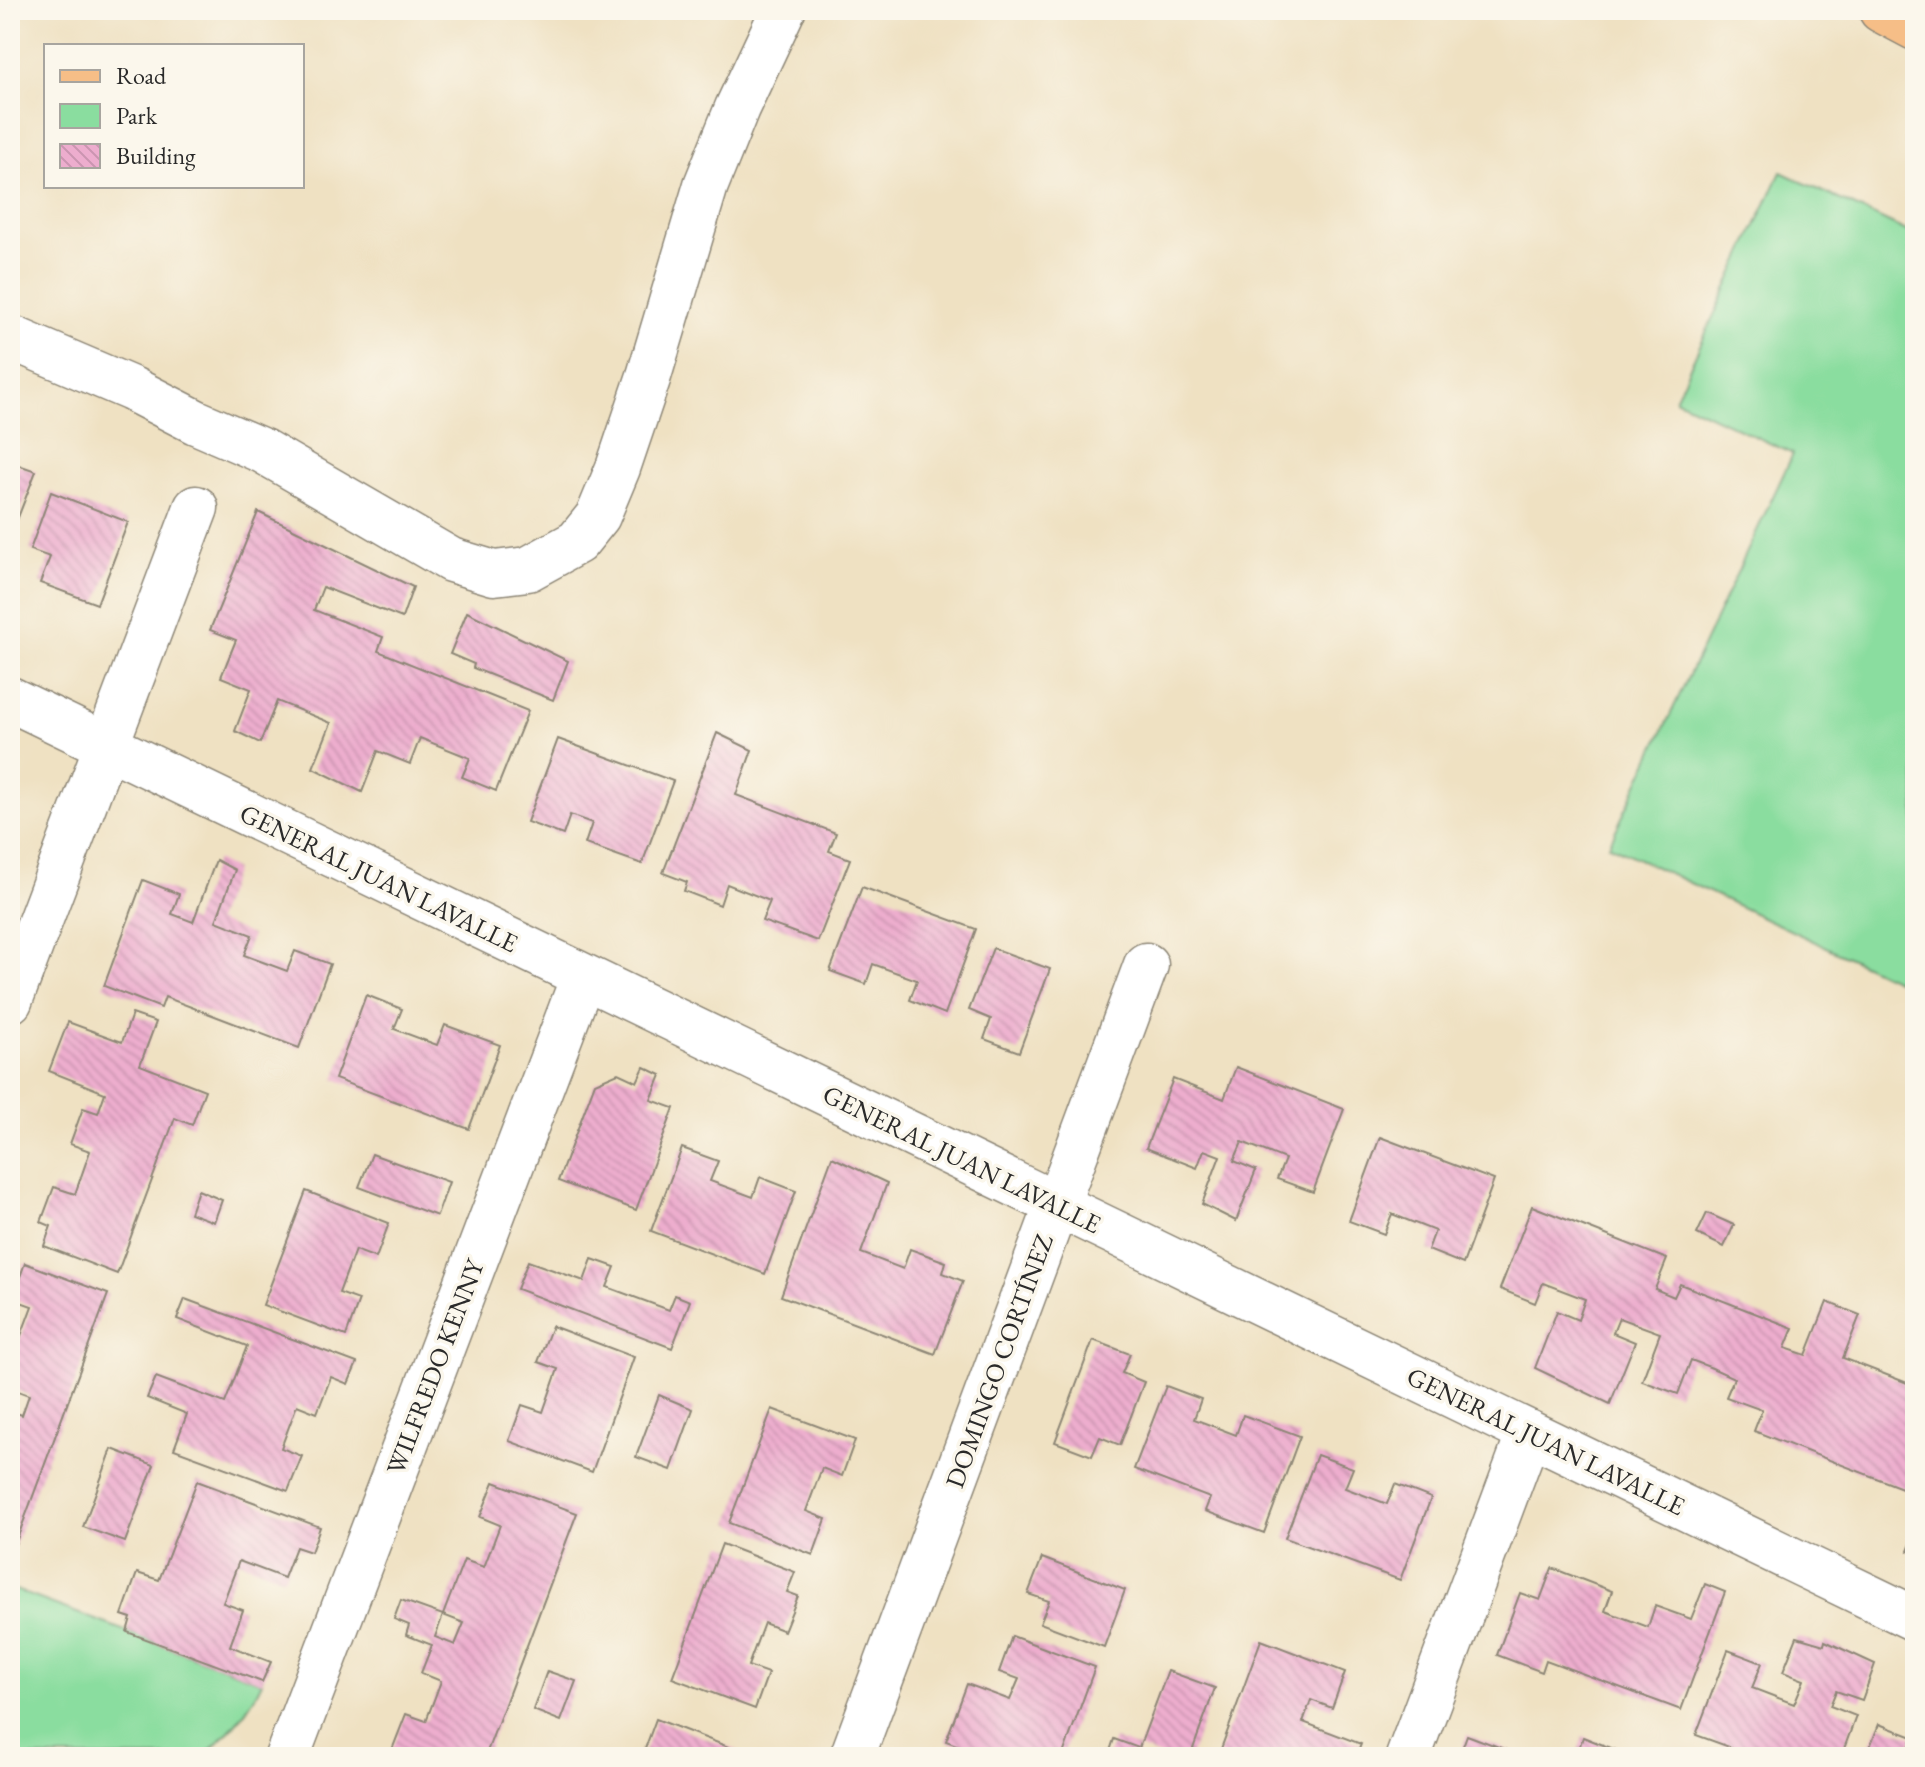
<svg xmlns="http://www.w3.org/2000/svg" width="1925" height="1767" font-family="'EB Garamond',serif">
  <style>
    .green { fill: #8add9f; stroke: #5a8465; stroke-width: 2 }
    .building { fill: url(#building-back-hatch) }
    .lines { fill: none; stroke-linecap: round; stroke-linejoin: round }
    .minor-casing { stroke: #8d8676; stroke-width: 47 }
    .primary-casing { stroke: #8d8676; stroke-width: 47 }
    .minor { stroke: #fff; stroke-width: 44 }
    .primary { stroke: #f6be87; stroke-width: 44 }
    .labels { text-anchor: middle; stroke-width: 7; stroke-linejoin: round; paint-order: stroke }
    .street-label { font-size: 26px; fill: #2b2b2b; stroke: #fbf7ec }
  </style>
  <defs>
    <pattern id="building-back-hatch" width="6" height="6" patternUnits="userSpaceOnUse" patternTransform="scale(2)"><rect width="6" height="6" fill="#edadce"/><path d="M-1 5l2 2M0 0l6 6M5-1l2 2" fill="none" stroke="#cb95b1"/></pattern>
  </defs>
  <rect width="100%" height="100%" fill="#fbf7ec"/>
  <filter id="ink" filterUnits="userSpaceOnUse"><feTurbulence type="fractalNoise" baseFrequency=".0125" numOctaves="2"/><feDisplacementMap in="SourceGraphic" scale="16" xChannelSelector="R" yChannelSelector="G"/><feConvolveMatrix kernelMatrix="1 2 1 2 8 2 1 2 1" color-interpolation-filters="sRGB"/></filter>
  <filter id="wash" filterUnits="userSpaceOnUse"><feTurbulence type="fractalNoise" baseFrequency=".006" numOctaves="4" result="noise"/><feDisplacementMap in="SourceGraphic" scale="32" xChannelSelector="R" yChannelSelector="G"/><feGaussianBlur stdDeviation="1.8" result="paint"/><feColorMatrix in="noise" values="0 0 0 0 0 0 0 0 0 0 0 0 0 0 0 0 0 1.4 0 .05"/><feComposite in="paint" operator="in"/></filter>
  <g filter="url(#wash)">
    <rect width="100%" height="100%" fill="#efe1c2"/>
    <g class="green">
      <path d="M1781 172 1915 235V989L1609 845 1793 454 1675 399Z"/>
      <path d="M10 1588 262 1682C249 1712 227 1736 202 1757H10Z"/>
    </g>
    <g id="blocks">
      <g class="building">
        <path d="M10 462 36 471 10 538Z"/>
        <path d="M51 492 128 522 97 604 40 583 50 557 30 550Z"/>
        <path d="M258 512 413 587 402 618 323 587 314 610 383 637 378 651 528 711 496 791 462 777 470 758 420 738 410 764 378 751 362 792 313 768 331 723 277 701 260 743 235 731 251 689 221 677 236 640 210 630Z"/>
        <path d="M467 612 568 661 553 700 473 668 474 664 450 654Z"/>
        <path d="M717 733 752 750 736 795 836 833 829 851 850 859 818 941 762 921 770 901 727 884 720 905 684 891 687 882 663 873Z"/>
        <path d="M558 739 673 781 642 864 585 844 592 823 570 815 563 835 527 822Z"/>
        <path d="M10 797 19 800 10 822Z"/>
        <path d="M216 860 235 870 216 921 252 935 244 955 287 971 295 951 330 964 299 1048 165 997 161 1008 104 986 143 880 179 894 172 914 193 922Z"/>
        <path d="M862 887 976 929 945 1014 910 1000 917 980 873 964 866 984 830 971Z"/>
        <path d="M993 948 1050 969 1019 1052 984 1039 991 1019 969 1010Z"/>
        <path d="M366 995 402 1009 394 1029 437 1045 445 1025 500 1045 469 1129 335 1079Z"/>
        <path d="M132 1014 156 1022 140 1065 205 1090 192 1125 175 1118 117 1274 44 1246 51 1226 41 1222 54 1187 75 1194 90 1151 70 1144 83 1108 98 1113 105 1093 49 1071 68 1022 122 1042Z"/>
        <path d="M644 1067 661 1075 651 1100 674 1108 636 1210 558 1181 595 1083 618 1073 637 1082Z"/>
        <path d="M1236 1067 1344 1109 1313 1192 1277 1179 1285 1159 1242 1142 1234 1161 1256 1170 1236 1221 1202 1204 1220 1156 1204 1150 1197 1168 1146 1148 1173 1079 1224 1099Z"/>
        <path d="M1380 1137 1494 1180 1463 1264 1428 1250 1435 1231 1392 1214 1384 1234 1349 1221Z"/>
        <path d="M682 1148 718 1161 710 1181 753 1197 760 1177 796 1191 765 1274 651 1231Z"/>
        <path d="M372 1154 449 1182 437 1216 359 1187Z"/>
        <path d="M832 1157 887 1183 861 1253 903 1269 910 1249 946 1262 943 1273 963 1281 935 1354 781 1296Z"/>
        <path d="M198 1190 222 1200 214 1222 190 1213Z"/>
        <path d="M306 1191 389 1223 376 1258 355 1250 339 1293 359 1300 346 1336 263 1305Z"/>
        <path d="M1532 1206 1667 1259 1655 1289 1674 1297 1680 1284 1793 1328 1785 1348 1806 1355 1827 1302 1860 1315 1843 1358 1915 1386V1493L1754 1431 1762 1410 1726 1397 1734 1378 1712 1368 1691 1360 1678 1394 1642 1381 1660 1333 1619 1318 1613 1333 1635 1342 1610 1404 1535 1368 1557 1311 1578 1320 1585 1299 1543 1283 1535 1303 1500 1289Z"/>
        <path d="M1707 1213 1734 1225 1724 1247 1697 1234Z"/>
        <path d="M592 1259 615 1267 607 1287 669 1310 675 1295 690 1301 672 1348 517 1289 528 1261 584 1281Z"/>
        <path d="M25 1263 108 1294 10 1558V1411L22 1415 29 1395 10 1388V1347L16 1349 32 1306 12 1299Z"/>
        <path d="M185 1299 357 1363 348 1384 331 1377 317 1413 297 1405 281 1448 302 1456 288 1491 174 1449 187 1414 147 1398 156 1377 225 1403 247 1346 177 1319Z"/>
        <path d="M552 1326 634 1357 592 1472 509 1441 522 1405 543 1412 558 1369 538 1362Z"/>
        <path d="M1093 1340 1130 1354 1122 1373 1144 1382 1120 1445 1100 1437 1092 1456 1055 1442Z"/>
        <path d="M1166 1386 1201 1399 1194 1419 1236 1435 1243 1415 1300 1436 1264 1533 1205 1511 1210 1498 1134 1469Z"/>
        <path d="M659 1395 693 1409 671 1470 636 1457Z"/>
        <path d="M772 1409 855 1440 842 1476 822 1468 806 1511 826 1519 813 1555 729 1523Z"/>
        <path d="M112 1449 154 1465 125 1542 83 1527Z"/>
        <path d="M1317 1455 1353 1468 1345 1488 1387 1504 1395 1484 1431 1498 1400 1580 1285 1538Z"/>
        <path d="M197 1481 320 1527 311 1552 296 1547 284 1578 239 1561 223 1603 243 1610 230 1646 271 1662 262 1682 127 1632 131 1618 122 1615 137 1573 159 1580Z"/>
        <path d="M494 1482 577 1513 485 1757H412L392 1750 406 1714 426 1721 441 1681 421 1673 432 1645 406 1635 409 1625 394 1619 401 1600 443 1615 435 1637 455 1645 464 1623 443 1615 464 1560 484 1567 500 1525 480 1517Z"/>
        <path d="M1915 1534V1554L1908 1551Z"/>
        <path d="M722 1544 795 1572 787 1592 798 1596 784 1631 764 1623 748 1666 768 1673 755 1709 672 1678Z"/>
        <path d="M1042 1558 1125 1590 1104 1647 1040 1623 1049 1601 1028 1594Z"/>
        <path d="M1552 1568 1612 1591 1605 1611 1648 1627 1655 1606 1691 1619 1705 1584 1725 1592 1681 1710 1546 1660 1542 1672 1497 1655 1520 1593 1540 1600Z"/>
        <path d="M1012 1636 1095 1667 1062 1757H988L946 1741 967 1684 1010 1700 1019 1679 999 1672Z"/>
        <path d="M1797 1637 1824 1645 1825 1641 1875 1664 1862 1700 1836 1691 1830 1706 1856 1716 1841 1757H1757L1696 1735 1728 1650 1762 1663 1752 1688 1794 1704 1804 1680 1783 1672Z"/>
        <path d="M1261 1640 1345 1672 1332 1708 1311 1700 1303 1722 1361 1744 1356 1757H1336L1314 1749 1311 1757H1218Z"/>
        <path d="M547 1671 576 1681 561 1721 533 1710Z"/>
        <path d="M1168 1671 1215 1688 1190 1757H1163L1139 1748Z"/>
        <path d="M656 1719 739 1751 737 1757H642Z"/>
        <path d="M1879 1724 1913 1737 1906 1757H1866Z"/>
        <path d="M1467 1735 1515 1753 1514 1757H1459Z"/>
        <path d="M1583 1737 1634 1757H1576Z"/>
        <path d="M1114 1739 1139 1748 1136 1757H1108Z"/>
      </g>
    </g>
  </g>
  <g filter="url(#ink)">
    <use href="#blocks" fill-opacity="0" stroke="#8d8676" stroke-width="2"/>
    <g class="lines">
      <defs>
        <g id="minor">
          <path d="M10 337 132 389 196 422 263 451 451 560 494 573 528 569 577 542 598 516 618 468 649 376 706 185 737 108 783 10"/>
          <path d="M10 699 1915 1619"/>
          <path d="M10 1001 196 508"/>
          <path d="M287 1757 583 977"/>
          <path d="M852 1757 1146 965"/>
          <path d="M1408 1757 1529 1433"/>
        </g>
        <path id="primary" d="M1881 10 1915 28"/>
      </defs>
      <use href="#minor" class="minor-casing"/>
      <use href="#primary" class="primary-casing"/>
      <use href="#minor" class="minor"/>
      <use href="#primary" class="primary"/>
    </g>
  </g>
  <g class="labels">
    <g class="street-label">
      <text transform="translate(379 878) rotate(26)" y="9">GENERAL JUAN LAVALLE</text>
      <text transform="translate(962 1159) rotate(26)" y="9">GENERAL JUAN LAVALLE</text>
      <text transform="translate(999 1361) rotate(-70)" y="9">DOMINGO CORTÍNEZ</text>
      <text transform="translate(435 1367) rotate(-69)" y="9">WILFREDO KENNY</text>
      <text transform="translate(1546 1441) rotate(26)" y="9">GENERAL JUAN LAVALLE</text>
    </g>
  </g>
  <rect width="1925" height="1767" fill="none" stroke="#fbf7ec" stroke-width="40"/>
  <rect x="44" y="44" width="260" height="144" fill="#fbf7ec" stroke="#a8a59f" stroke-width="2"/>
  <rect x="60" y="70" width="40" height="12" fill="#f6be87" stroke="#a8a59f" stroke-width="2"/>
  <text x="116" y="84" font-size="24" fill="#2b2b2b">Road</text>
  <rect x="60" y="104" width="40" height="24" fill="#8add9f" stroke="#a8a59f" stroke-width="2"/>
  <text x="116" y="124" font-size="24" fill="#2b2b2b">Park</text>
  <rect x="60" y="144" width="40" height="24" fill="url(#building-back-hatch)" stroke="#a8a59f" stroke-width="2"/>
  <text x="116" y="164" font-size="24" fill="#2b2b2b">Building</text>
</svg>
